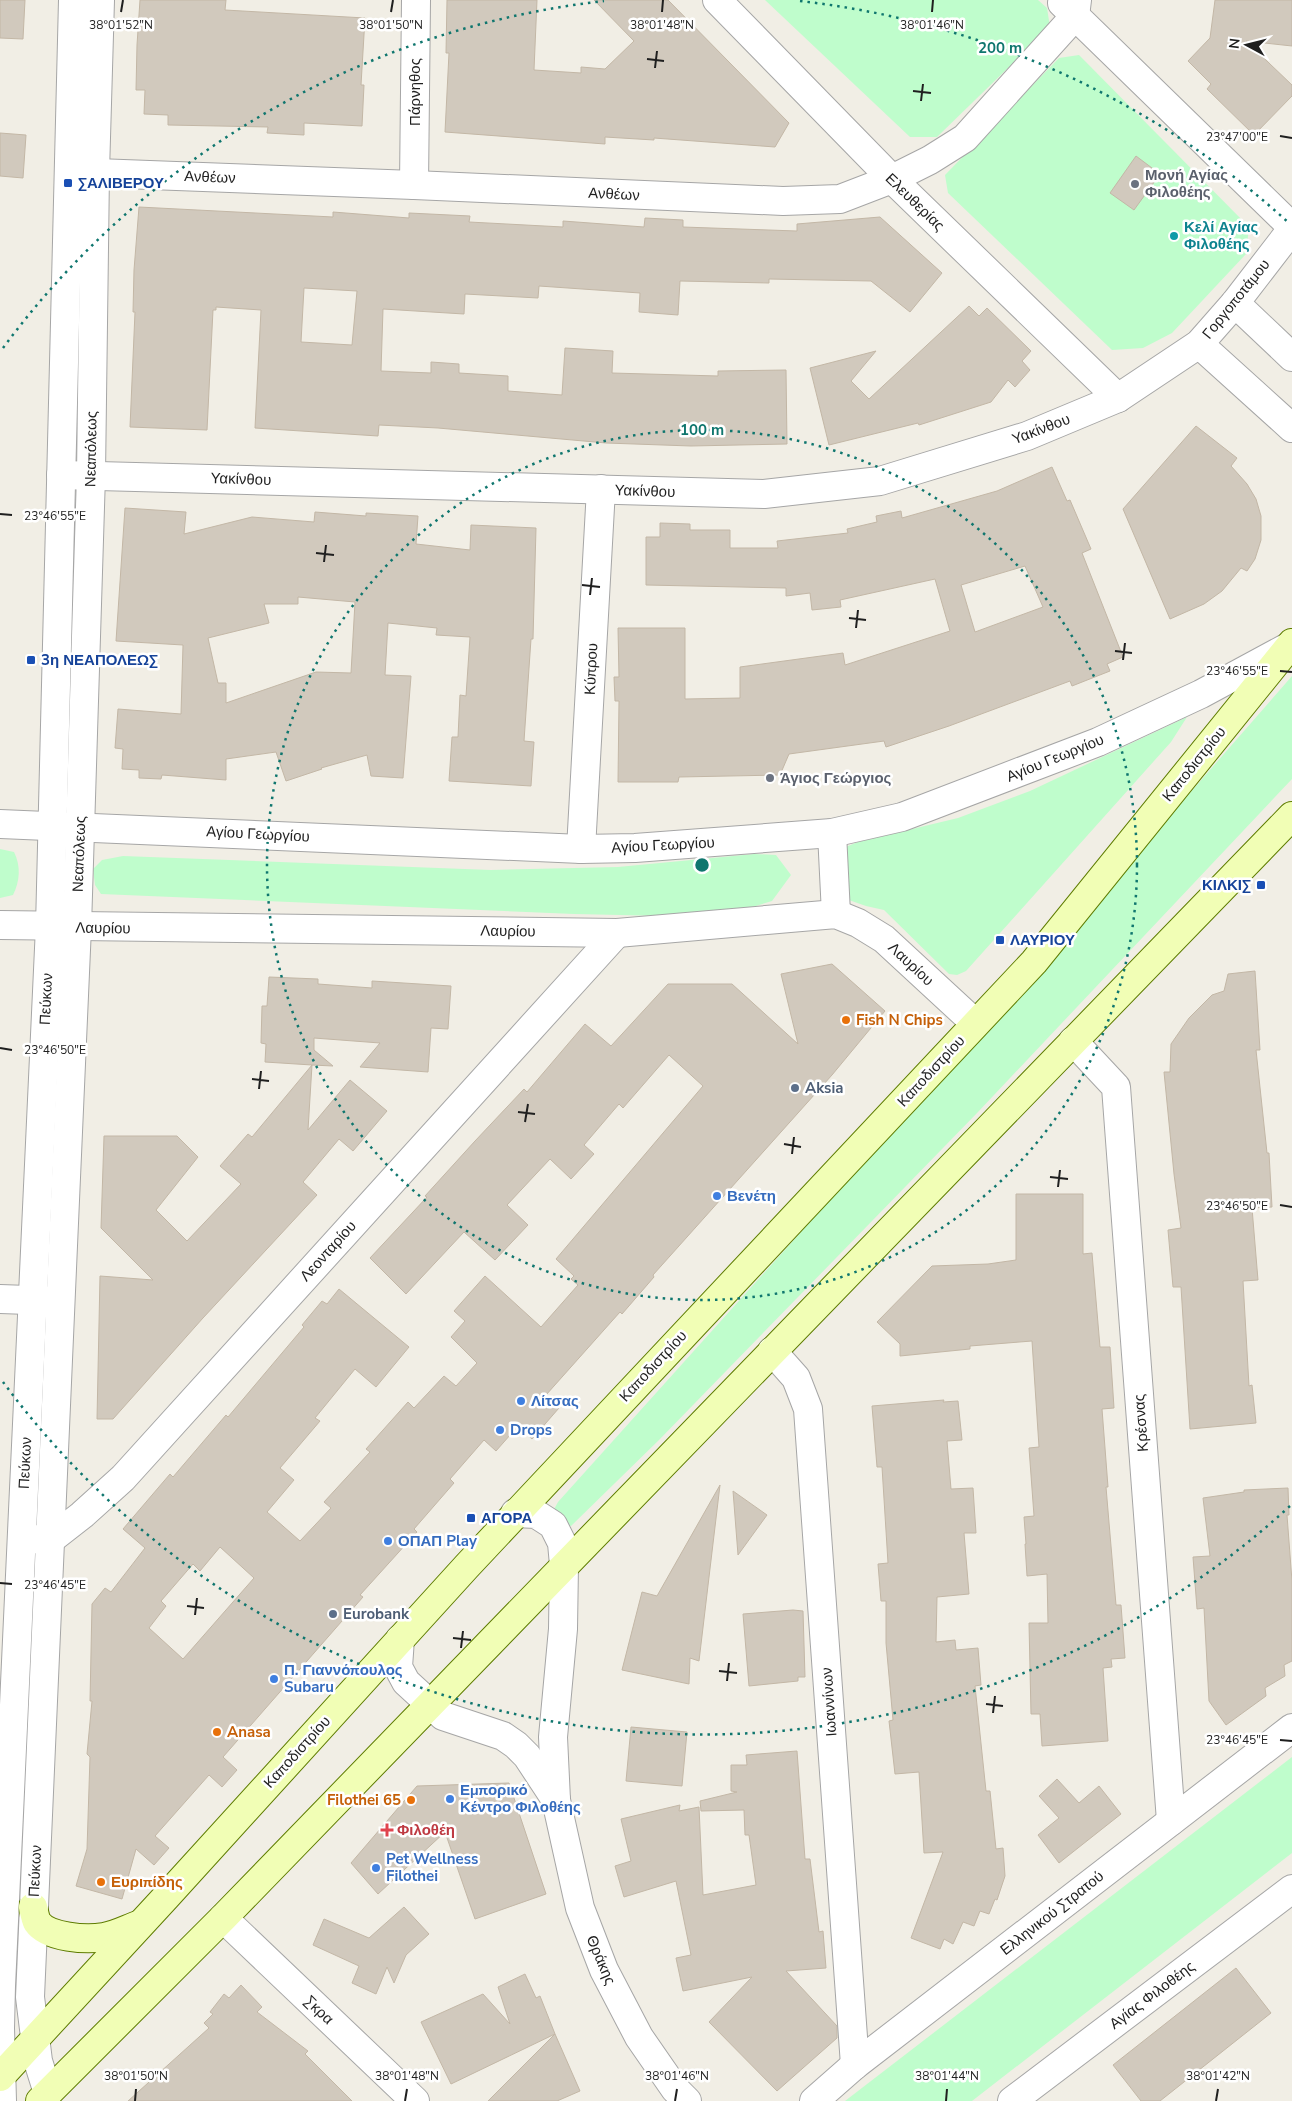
<svg xmlns="http://www.w3.org/2000/svg" width="1292" height="2101" font-family="'Nunito Sans',sans-serif">
  <style>
    .park { fill: #bffdcc }
    .building { fill: #d1c9bd; stroke: #c3b7a6; fill-rule: evenodd }
    .lines { fill: none; stroke-linecap: round; stroke-linejoin: round }
    .minor-casing { stroke: #a6a6a6; stroke-width: 30 }
    .tertiary-casing { stroke: #a6a6a6; stroke-width: 30 }
    .secondary-casing { stroke: #5e7c00; stroke-width: 30 }
    .minor { stroke: #fff; stroke-width: 28 }
    .tertiary { stroke: #fff; stroke-width: 28 }
    .secondary { stroke: #f1feb5; stroke-width: 28 }
    .ticks { fill: none; stroke: #1f1f1f; stroke-width: 2 }
    .ring { fill: none; stroke: #0f766e; stroke-width: 2.5; stroke-dasharray: 2.5 5 }
    .transit-dot { fill: #1a4fb4; stroke: #fff; stroke-width: 2 }
    .worship-dot { fill: #6b7280; stroke: #fff; stroke-width: 2 }
    .culture-dot { fill: #0f9aa8; stroke: #fff; stroke-width: 2 }
    .food-dot { fill: #e8710a; stroke: #fff; stroke-width: 2 }
    .service-dot { fill: #5c6f8a; stroke: #fff; stroke-width: 2 }
    .shop-dot { fill: #3f7fe0; stroke: #fff; stroke-width: 2 }
    .health-dot { fill: #e0444e; stroke: #fff; stroke-width: 2 }
    .labels { text-anchor: middle; stroke-width: 5; stroke-linejoin: round; paint-order: stroke }
    .street-label { font-size: 15px; fill: #1f1f1f; stroke: #fff }
    .worship-label { font-size: 15px; font-weight: bold; fill: #5b616d; stroke: #fff; text-anchor: start }
    .transit-label { font-size: 15px; font-weight: bold; fill: #164399; stroke: #fff; text-anchor: start }
    .culture-label { font-size: 15px; font-weight: bold; fill: #0d838f; stroke: #fff; text-anchor: start }
    .food-label { font-size: 15px; font-weight: bold; fill: #c56008; stroke: #fff; text-anchor: start }
    .service-label { font-size: 15px; font-weight: bold; fill: #4e5e75; stroke: #fff; text-anchor: start }
    .shop-label { font-size: 15px; font-weight: bold; fill: #366cbe; stroke: #fff; text-anchor: start }
    .health-label { font-size: 15px; font-weight: bold; fill: #be3a42; stroke: #fff; text-anchor: start }
    .ticks-label { font-size: 12px; text-anchor: middle; fill: #1f1f1f; stroke: #fff; stroke-width: 5; stroke-linejoin: round; paint-order: stroke }
    .centre { fill: #0f766e; stroke: #fff; stroke-width: 2.5 }
    .ring-label { font-size: 15px; text-anchor: middle; font-weight: bold; fill: #0f766e; stroke: #fff; stroke-width: 5; stroke-linejoin: round; paint-order: stroke }
  </style>
  <rect width="100%" height="100%" fill="#f1eee5"/>
  <g class="park">
    <path d="M765 0H1038L1047 8 1050 27 937 137H910Z"/>
    <path d="M1079 55 1249 227 1246 254 1172 333 1143 348 1112 350 948 193 945 175 1059 58Z"/>
    <path d="M1292 676V779L978 1112 659 1440 571 1526 557 1522 552 1513 558 1502 989 1023Z"/>
    <path d="M1187 717 1171 742 966 971 957 975 949 974 884 910 866 906 846 899 843 848 858 842 958 818 1030 791Z"/>
    <path d="M0 849 14 852C21 866 20 881 13 895L0 898Z"/>
    <path d="M754 854 776 855 791 875 772 901 746 909 665 916 574 914 101 894 95 885 93 869 102 860 123 856 491 870 618 867Z"/>
    <path d="M1292 1757V1853L972 2101H845Z"/>
  </g>
  <g class="building">
    <path d="M0 0H25L23 39 0 38Z"/>
    <path d="M140 0H226L225 10 365 18 361 85H364L362 126 304 123V135L267 133 268 127 168 125V115L144 114 145 90H136L137 45Z"/>
    <path d="M447 0H537L534 70 581 73V67L605 69 634 41 594 0H668L789 123 775 147 654 138V140L605 137V144L445 132 449 53H446Z"/>
    <path d="M1215 0H1292V46L1246 41 1292 85V96L1254 135 1207 89 1211 84 1188 61 1210 38Z"/>
    <path d="M0 133 26 135 23 178 0 176Z"/>
    <path d="M1136 156 1160 174 1134 210 1110 193Z"/>
    <path d="M139 207 333 217V212L409 218V213L470 216 469 222 563 227V221L644 227 645 218 683 220V227L797 231V224L880 217 942 273 910 312 871 281 769 279V283L680 281 678 315 639 312 640 293 539 286 538 298 465 294 464 314 383 309 381 371 431 373V362L459 364V373L508 376V391L562 395 565 348 613 351 612 373 718 376V371L786 370 787 444 691 446 606 443 438 428 379 425 378 436 255 428 261 310 216 307V310H213L207 430 130 427 135 312H133L134 270ZM304 288 357 291 352 345 301 342Z"/>
    <path d="M969 306 979 316 987 308 1031 351 1022 361 1030 370 1015 387 1008 380 991 402 919 425 918 423 829 445 810 368 876 351 851 381 869 399Z"/>
    <path d="M1196 426 1237 458 1231 466 1247 484 1256 499 1261 516V540L1255 559 1247 571 1241 568 1222 591 1204 604 1170 619 1123 509Z"/>
    <path d="M1052 467 1067 501 1070 500 1091 549 1082 553 1123 657 1107 664 1110 671 1072 686 1070 681 949 726 886 747 884 741 789 754 780 775 679 777 678 782H618L619 701H615L614 677H619L618 628H685V699L740 698V667L843 653 845 665 950 631 935 579 840 600 841 607 812 610 810 593 786 596V588L646 585V537H660V523L690 524V530H730V548H778L777 541 848 533 847 529 877 522 876 516 901 511 902 518 997 491ZM1025 566 1043 607 975 632 961 585Z"/>
    <path d="M125 508 186 512 184 534 252 517 314 522 315 512 366 516V513L418 516 416 544 470 550 471 525 536 528 533 639H531L524 741 534 742 531 786 449 781 452 737H458L460 695 466 696 470 637 436 635 437 628 388 623 385 675 411 676 403 778 371 776 367 755 321 768 322 769 286 781 276 752 226 759V780L162 775 161 779 139 778V770L122 769 123 749 115 748 118 709 181 714 183 645 116 641ZM298 597 355 602 351 673 316 672 226 703V683H218L208 638 269 623 264 604H298Z"/>
    <path d="M832 964 885 1011 832 1075 653 1275 654 1277 622 1314 620 1312 546 1395 559 1408 532 1439 518 1426 496 1451 484 1440 450 1479 454 1483 414 1529 417 1532 360 1595 363 1597 223 1757 237 1770 222 1787 209 1775 155 1836 169 1848 154 1865 136 1849 122 1899 76 1886 87 1849 90 1757 87 1754 92 1701H90L92 1604 105 1588 111 1592 145 1548 123 1529 170 1474 173 1477 226 1415 228 1417 304 1327 302 1325 322 1301 327 1304 339 1289 409 1347 376 1387 355 1369 315 1418 320 1421 280 1468 294 1480 267 1512 300 1541 331 1508 324 1502 370 1452 366 1449 408 1402 414 1408 444 1376 456 1386 477 1363 451 1337 465 1321 454 1311 485 1276 541 1327 578 1285 571 1279 574 1276 556 1259 703 1086 669 1055 623 1108 619 1104 584 1145 594 1154 571 1179 550 1159 507 1205 528 1225 495 1260 464 1232 406 1294 370 1258 427 1197 425 1196 475 1141 524 1089 527 1092 585 1024 611 1046 668 984H732L798 1044 781 974ZM220 1547 254 1578 183 1659 149 1628 166 1606 161 1601 193 1564 200 1571Z"/>
    <path d="M1255 971 1260 1050H1256L1267 1153H1269L1272 1207 1252 1208 1258 1280 1243 1281 1249 1386 1252 1385 1256 1423 1190 1429 1181 1287H1173L1168 1230 1181 1228 1174 1174 1164 1072H1170L1171 1044 1189 1018 1212 995 1224 991 1228 974Z"/>
    <path d="M269 977 318 979V984L372 988V981L451 986 448 1029 431 1028 428 1072 360 1067 380 1043 314 1038V1050L333 1066 312 1065 308 1130 350 1080 387 1111 353 1151 339 1139 303 1182 317 1195 203 1318 113 1419H97L100 1276 153 1280 101 1228 104 1136H177L198 1157 156 1210 187 1241 241 1184 220 1166 248 1134 252 1137 312 1065 265 1062 266 1044 261 1043 262 1006H267Z"/>
    <path d="M1016 1194H1083V1254L1092 1253 1100 1347H1110L1114 1408 1102 1409 1108 1487H1106L1116 1605H1121L1125 1658 1111 1659 1112 1667 1103 1668 1108 1741 1042 1746 1040 1714H1031L1029 1623H1048L1047 1574 1027 1576 1025 1544H1026L1024 1517 1034 1516 1029 1448 1039 1447 1032 1341 970 1346V1349L900 1356V1344L877 1322 932 1266 988 1264 1016 1260Z"/>
    <path d="M944 1400 943 1402 958 1401 962 1440 947 1441 951 1489 973 1488 976 1533H964L969 1594 937 1597 936 1642 955 1640 956 1650 978 1648 981 1685 975 1686 986 1791H990L996 1849 1003 1848 1005 1876 997 1900 995 1899 989 1914 980 1911 974 1926 963 1922 953 1944 944 1939 940 1949 911 1938 943 1852 924 1853 919 1772 895 1774 889 1721 893 1720 886 1643V1601H881L878 1564 888 1563 882 1467H877L872 1406Z"/>
    <path d="M720 1485 699 1661 690 1658 689 1684 622 1670 642 1592 657 1596Z"/>
    <path d="M1288 1488 1289 1515H1287L1292 1581V1661L1284 1665 1285 1676 1265 1688 1266 1696 1226 1725 1209 1701 1204 1608 1197 1609 1193 1557 1210 1556 1203 1498 1244 1492V1490Z"/>
    <path d="M733 1491 767 1515 738 1555Z"/>
    <path d="M793 1610 803 1611 805 1677H798V1681L749 1686 743 1614Z"/>
    <path d="M631 1727 687 1732 682 1786 626 1781Z"/>
    <path d="M797 1751 805 1859H810L819 1932 823 1931 826 1968 786 1971 837 2026V2038L777 2091 709 2022 752 1977 683 1991 676 1958 691 1955 676 1881 624 1897 615 1866 631 1861 621 1819 680 1805 679 1811 699 1807 703 1895 756 1885 749 1835H745L744 1810 701 1811 700 1801 737 1792 731 1791V1765H747L746 1755Z"/>
    <path d="M1057 1779 1079 1803 1099 1786 1121 1814 1059 1863 1038 1835 1059 1818 1039 1796Z"/>
    <path d="M509 1783 546 1894 475 1919 445 1832 378 1894 351 1863 417 1786Z"/>
    <path d="M404 1907 429 1934 406 1955 394 1983 387 1967 376 1994 352 1983 359 1966 313 1945 324 1919 369 1938Z"/>
    <path d="M1236 1968 1271 2013 1160 2101H1141L1113 2065Z"/>
    <path d="M525 1974 536 1998 540 1996 555 2034 451 2084 421 2022 483 1994 510 2024 498 1987Z"/>
    <path d="M241 1985 262 2007 257 2012 308 2051 305 2054 352 2101H128L209 2028 204 2023 213 2014 210 2012 224 1994 229 1998Z"/>
    <path d="M555 2034 580 2091 557 2101H488Z"/>
  </g>
  <g class="lines">
    <defs>
      <g id="minor">
        <path d="M717 0 892 179 1118 398"/>
        <path d="M1062 3 1292 227"/>
        <path d="M70 172 414 185 783 201 840 199 892 179 930 160 965 138 1075 16 1077 0"/>
        <path d="M414 185 416 0"/>
        <path d="M1235 303 1292 357"/>
        <path d="M1199 344 1292 428"/>
        <path d="M61 475 764 494 880 481 1027 436 1118 398 1199 344 1235 303 1292 229"/>
        <path d="M0 824 581 849 635 848 832 833 902 817 1098 742 1201 694 1288 647"/>
        <path d="M832 833 836 914"/>
        <path d="M581 849 601 489"/>
        <path d="M0 925 617 933 836 914 858 923 884 939 975 1023"/>
        <path d="M1073 1041 1116 1087 1171 1821"/>
        <path d="M0 1299 56 1301"/>
        <path d="M772 1351 796 1378 808 1409 855 2065"/>
        <path d="M515 1513 536 1514 553 1525 562 1543 564 1565 563 1629 553 1737 556 1800 580 1908 604 1970 639 2037 675 2089 687 2101"/>
        <path d="M31 1539 50 1540 82 1515 123 1478 617 933"/>
        <path d="M400 1639 398 1667 406 1682 443 1716 503 1736 516 1745 527 1756 556 1800"/>
        <path d="M223 1918 415 2101"/>
        <path d="M814 2101 855 2065 1292 1728"/>
        <path d="M1012 2101 1292 1889"/>
      </g>
      <g id="tertiary">
        <path d="M48 2093 38 2061 30 1997 77 927 91 475 95 172 100 0"/>
        <path d="M2 2101 0 2028 1 1986 50 927 73 0"/>
      </g>
      <g id="secondary">
        <path d="M33 1907C34 1911 35 1918 37 1922 48 1938 87 1940 104 1937 116 1935 127 1929 138 1925"/>
        <path d="M0 2077 166 1897 467 1566 1034 962 1292 643"/>
        <path d="M40 2101 223 1918 1292 816"/>
      </g>
    </defs>
    <use href="#minor" class="minor-casing"/>
    <use href="#tertiary" class="tertiary-casing"/>
    <use href="#secondary" class="secondary-casing"/>
    <use href="#minor" class="minor"/>
    <use href="#tertiary" class="tertiary"/>
    <use href="#secondary" class="secondary"/>
  </g>
  <path class="ticks" d="M121 12 123 0M391 12 393 0M662 12 663 0M932 12 933 0M647 59 664 61M655 68 657 51M913 91 931 93M921 101 923 84M1280 136 1292 138M0 514 12 515M316 553 334 555M324 562 326 545M582 585 600 587M590 595 592 578M849 618 866 620M856 628 858 610M1115 651 1132 653M1123 660 1125 643M1280 671 1292 672M0 1048 12 1050M252 1079 269 1081M259 1089 261 1071M518 1112 535 1114M525 1122 528 1104M784 1144 801 1147M792 1154 794 1137M1050 1177 1068 1179M1058 1187 1060 1170M1280 1205 1292 1207M0 1583 12 1584M187 1606 204 1608M195 1615 197 1598M453 1638 471 1640M461 1648 463 1631M719 1671 737 1673M727 1681 729 1663M986 1704 1003 1706M993 1713 995 1696M1280 1740 1292 1741M135 2101 136 2089M405 2101 407 2089M675 2101 677 2089M946 2101 947 2089M1216 2101 1218 2089"/>
  <g class="ring">
    <circle cx="702" cy="865" r="435"/>
    <path d="M1290 1506A870 870 0 0 1 3 1382M3 348A870 870 0 0 1 604 1M800 1A870 870 0 0 1 1290 224"/>
  </g>
  <g class="transit-dot">
    <rect x="63" y="178" width="10" height="10" rx="2.5"/>
    <rect x="26" y="655" width="10" height="10" rx="2.5"/>
    <rect x="1256" y="880" width="10" height="10" rx="2.5"/>
    <rect x="995" y="935" width="10" height="10" rx="2.5"/>
    <rect x="466" y="1513" width="10" height="10" rx="2.5"/>
  </g>
  <g class="worship-dot">
    <circle cx="1135" cy="184" r="5"/>
    <circle cx="770" cy="778" r="5"/>
  </g>
  <circle class="culture-dot" cx="1174" cy="236" r="5"/>
  <g class="food-dot">
    <circle cx="846" cy="1020" r="5"/>
    <circle cx="217" cy="1732" r="5"/>
    <circle cx="411" cy="1800" r="5"/>
    <circle cx="101" cy="1882" r="5"/>
  </g>
  <g class="service-dot">
    <circle cx="795" cy="1088" r="5"/>
    <circle cx="333" cy="1614" r="5"/>
  </g>
  <g class="shop-dot">
    <circle cx="717" cy="1196" r="5"/>
    <circle cx="521" cy="1401" r="5"/>
    <circle cx="500" cy="1430" r="5"/>
    <circle cx="388" cy="1541" r="5"/>
    <circle cx="274" cy="1679" r="5"/>
    <circle cx="450" cy="1799" r="5"/>
    <circle cx="376" cy="1868" r="5"/>
  </g>
  <path class="health-dot" d="M384.5 1822.5h5v5h5v5h-5v5h-5v-5h-5v-5h5z"/>
  <g class="labels">
    <g class="street-label">
      <text transform="translate(415 92) rotate(-90)" y="5">Πάρνηθος</text>
      <text transform="translate(210 177) rotate(2)" y="5">Ανθέων</text>
      <text transform="translate(614 194) rotate(3)" y="5">Ανθέων</text>
      <text transform="translate(915 202) rotate(44)" y="5">Ελευθερίας</text>
      <text transform="translate(1236 299) rotate(-51)" y="5">Γοργοποτάμου</text>
      <text transform="translate(1041 429) rotate(-21)" y="5">Υακίνθου</text>
      <text transform="translate(91 449) rotate(-89)" y="5">Νεαπόλεως</text>
      <text transform="translate(241 479) rotate(2)" y="5">Υακίνθου</text>
      <text transform="translate(645 491) rotate(2)" y="5">Υακίνθου</text>
      <text transform="translate(591 669) rotate(-87)" y="5">Κύπρου</text>
      <text transform="translate(1055 758) rotate(-22)" y="5">Αγίου Γεωργίου</text>
      <text transform="translate(1194 764) rotate(-51)" y="5">Καποδιστρίου</text>
      <text transform="translate(258 834) rotate(3)" y="5">Αγίου Γεωργίου</text>
      <text transform="translate(663 845) rotate(-3)" y="5">Αγίου Γεωργίου</text>
      <text transform="translate(79 854) rotate(-88)" y="5">Νεαπόλεως</text>
      <text transform="translate(103 928) rotate(1)" y="5">Λαυρίου</text>
      <text transform="translate(508 931) rotate(1)" y="5">Λαυρίου</text>
      <text transform="translate(911 964) rotate(43)" y="5">Λαυρίου</text>
      <text transform="translate(46 999) rotate(-87)" y="5">Πεύκων</text>
      <text transform="translate(931 1071) rotate(-47)" y="5">Καποδιστρίου</text>
      <text transform="translate(328 1251) rotate(-48)" y="5">Λεονταρίου</text>
      <text transform="translate(653 1366) rotate(-47)" y="5">Καποδιστρίου</text>
      <text transform="translate(1141 1423) rotate(-94)" y="5">Κρέσνας</text>
      <text transform="translate(25 1463) rotate(-87)" y="5">Πεύκων</text>
      <text transform="translate(829 1702) rotate(-94)" y="5">Ιωαννίνων</text>
      <text transform="translate(297 1752) rotate(-48)" y="5">Καποδιστρίου</text>
      <text transform="translate(35 1871) rotate(-87)" y="5">Πεύκων</text>
      <text transform="translate(1052 1913) rotate(-38)" y="5">Ελληνικού Στρατού</text>
      <text transform="translate(601 1960) rotate(67)" y="5">Θράκης</text>
      <text transform="translate(1152 1995) rotate(-37)" y="5">Αγίας Φιλοθέης</text>
      <text transform="translate(319 2010) rotate(44)" y="5">Σκρα</text>
    </g>
    <g class="worship-label">
      <text x="1145" y="180">Μονή Αγίας<tspan x="1145" dy="17">Φιλοθέης</tspan></text>
      <text x="780" y="783">Άγιος Γεώργιος</text>
    </g>
    <g class="transit-label">
      <text x="78" y="188">ΣΑΛΙΒΕΡΟΥ</text>
      <text x="41" y="665">3η ΝΕΑΠΟΛΕΩΣ</text>
      <text x="1251" y="890" text-anchor="end">ΚΙΛΚΙΣ</text>
      <text x="1010" y="945">ΛΑΥΡΙΟΥ</text>
      <text x="481" y="1523">ΑΓΟΡΑ</text>
    </g>
    <g class="culture-label">
      <text x="1184" y="232">Κελί Αγίας<tspan x="1184" dy="17">Φιλοθέης</tspan></text>
    </g>
    <g class="food-label">
      <text x="856" y="1025">Fish N Chips</text>
      <text x="227" y="1737">Anasa</text>
      <text x="401" y="1805" text-anchor="end">Filothei 65</text>
      <text x="111" y="1887">Ευριπίδης</text>
    </g>
    <g class="service-label">
      <text x="805" y="1093">Aksia</text>
      <text x="343" y="1619">Eurobank</text>
    </g>
    <g class="shop-label">
      <text x="727" y="1201">Βενέτη</text>
      <text x="531" y="1406">Λίτσας</text>
      <text x="510" y="1435">Drops</text>
      <text x="398" y="1546">ΟΠΑΠ Play</text>
      <text x="284" y="1675">Π. Γιαννόπουλος<tspan x="284" dy="17">Subaru</tspan></text>
      <text x="460" y="1795">Εμπορικό<tspan x="460" dy="17">Κέντρο Φιλοθέης</tspan></text>
      <text x="386" y="1864">Pet Wellness<tspan x="386" dy="17">Filothei</tspan></text>
    </g>
    <g class="health-label">
      <text x="397" y="1835">Φιλοθέη</text>
    </g>
  </g>
  <g class="ticks-label">
    <text x="121" y="29">38°01'52"N</text>
    <text x="391" y="29">38°01'50"N</text>
    <text x="662" y="29">38°01'48"N</text>
    <text x="932" y="29">38°01'46"N</text>
    <text x="1237" y="141">23°47'00"E</text>
    <text x="55" y="520">23°46'55"E</text>
    <text x="1237" y="675">23°46'55"E</text>
    <text x="55" y="1054">23°46'50"E</text>
    <text x="1237" y="1210">23°46'50"E</text>
    <text x="55" y="1589">23°46'45"E</text>
    <text x="1237" y="1744">23°46'45"E</text>
    <text x="136" y="2080">38°01'50"N</text>
    <text x="407" y="2080">38°01'48"N</text>
    <text x="677" y="2080">38°01'46"N</text>
    <text x="947" y="2080">38°01'44"N</text>
    <text x="1218" y="2080">38°01'42"N</text>
  </g>
  <circle cx="702" cy="865" r="8" class="centre"/>
  <g class="ring-label">
    <text x="1000" y="53">200 m</text>
    <text x="702" y="435">100 m</text>
  </g>
  <g transform="translate(1247 45) rotate(277)" stroke="#ffffff" stroke-width="4" paint-order="stroke">
  <path d="M0-4L9 19L0 12L-9 19Z" fill="#1f1f1f"/>
  <text y="-8" font-size="14" font-weight="bold" text-anchor="middle" fill="#1f1f1f">N</text>
  </g>
</svg>
